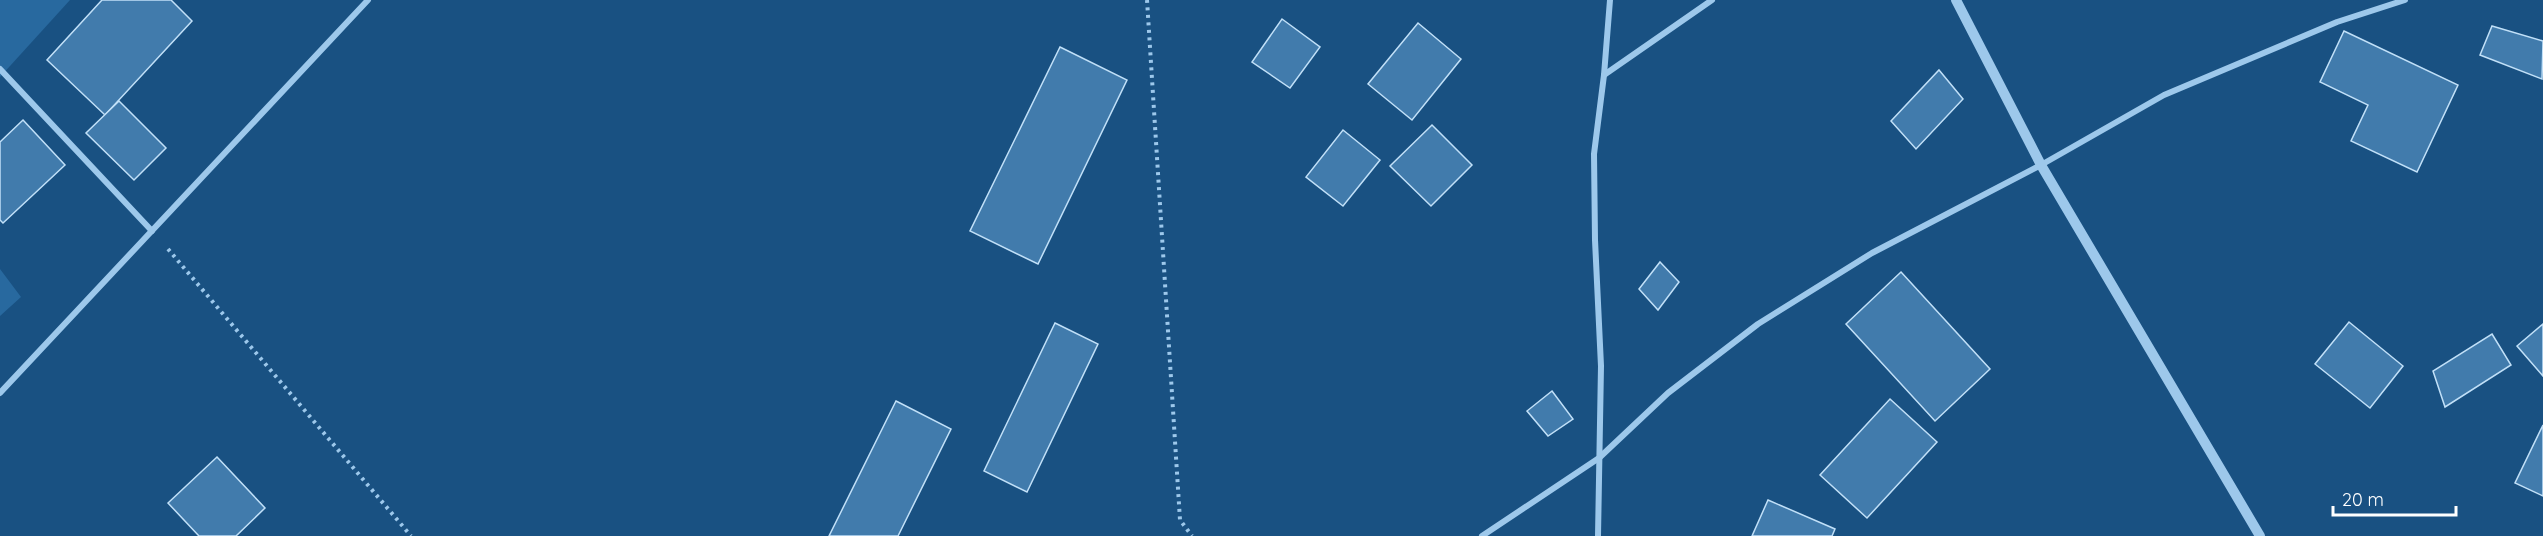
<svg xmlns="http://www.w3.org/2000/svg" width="2543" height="536" font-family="Quicksand,sans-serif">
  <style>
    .green { fill: #28699f }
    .building { fill: #417bac; stroke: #c1e0f8; stroke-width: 1.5 }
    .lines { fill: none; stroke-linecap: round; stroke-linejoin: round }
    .path { stroke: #9dc8eb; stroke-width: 4; stroke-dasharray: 3 4.5; stroke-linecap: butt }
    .minor { stroke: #9dc8eb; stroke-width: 6 }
    .tertiary { stroke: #9dc8eb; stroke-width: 10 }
  </style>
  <rect width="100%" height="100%" fill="#195182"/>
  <g class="green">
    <path d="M0 0H70L0 77Z"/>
    <path d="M0 269 21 297 0 316Z"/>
  </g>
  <g class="building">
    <path d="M102 0H171L192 21 105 115 47 60Z"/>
    <path d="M1282 19 1320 47 1290 88 1252 62Z"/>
    <path d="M1418 23 1461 59 1412 120 1368 84Z"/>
    <path d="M2492 26 2543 41 2542 79 2480 55Z"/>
    <path d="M2344 31 2458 85 2417 172 2351 141 2368 105 2320 82Z"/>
    <path d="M1060 47 1127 80 1038 264 970 231Z"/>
    <path d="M1939 70 1963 99 1916 149 1891 121Z"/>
    <path d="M119 101 166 148 134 180 86 133Z"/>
    <path d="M23 120 65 165 3 223 0 220V142Z"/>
    <path d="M1432 125 1472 165 1431 206 1390 166Z"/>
    <path d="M1343 130 1380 160 1343 206 1306 177Z"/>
    <path d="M1660 262 1679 282 1658 310 1639 289Z"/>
    <path d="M1901 272 1990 369 1935 421 1846 324Z"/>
    <path d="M2349 322 2403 366 2370 408 2315 364Z"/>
    <path d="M1055 323 1098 344 1027 492 984 471Z"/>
    <path d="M2543 324V376L2517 346Z"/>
    <path d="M2492 334 2511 365 2445 407 2433 371Z"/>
    <path d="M1552 391 1573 419 1548 436 1527 411Z"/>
    <path d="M1890 399 1937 442 1867 518 1820 475Z"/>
    <path d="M896 401 951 429 898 536H829Z"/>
    <path d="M2543 425V496L2515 483Z"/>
    <path d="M217 457 265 508 236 536H199L168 503Z"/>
    <path d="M1768 500 1835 529 1832 536H1752Z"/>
  </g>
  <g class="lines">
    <g class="path">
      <path d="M1147 0 1180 520 1192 536"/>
      <path d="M168 249 411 536"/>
    </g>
    <g class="minor">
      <path d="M0 69 152 231"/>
      <path d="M1604 75 1610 0"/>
      <path d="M0 393 368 0"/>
      <path d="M1482 536 1599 458 1668 393 1758 324 1872 253 2041 165 2164 95 2337 22 2405 0"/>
      <path d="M1598 536 1601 366 1595 240 1594 154 1604 75 1712 0"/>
    </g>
    <path class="tertiary" d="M1956 0 2041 165 2260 536"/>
  </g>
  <path d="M2333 506v9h123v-9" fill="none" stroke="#ffffff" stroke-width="3"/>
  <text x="2342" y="506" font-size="18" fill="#ffffff" stroke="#195182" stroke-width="4.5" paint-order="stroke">20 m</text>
</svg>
